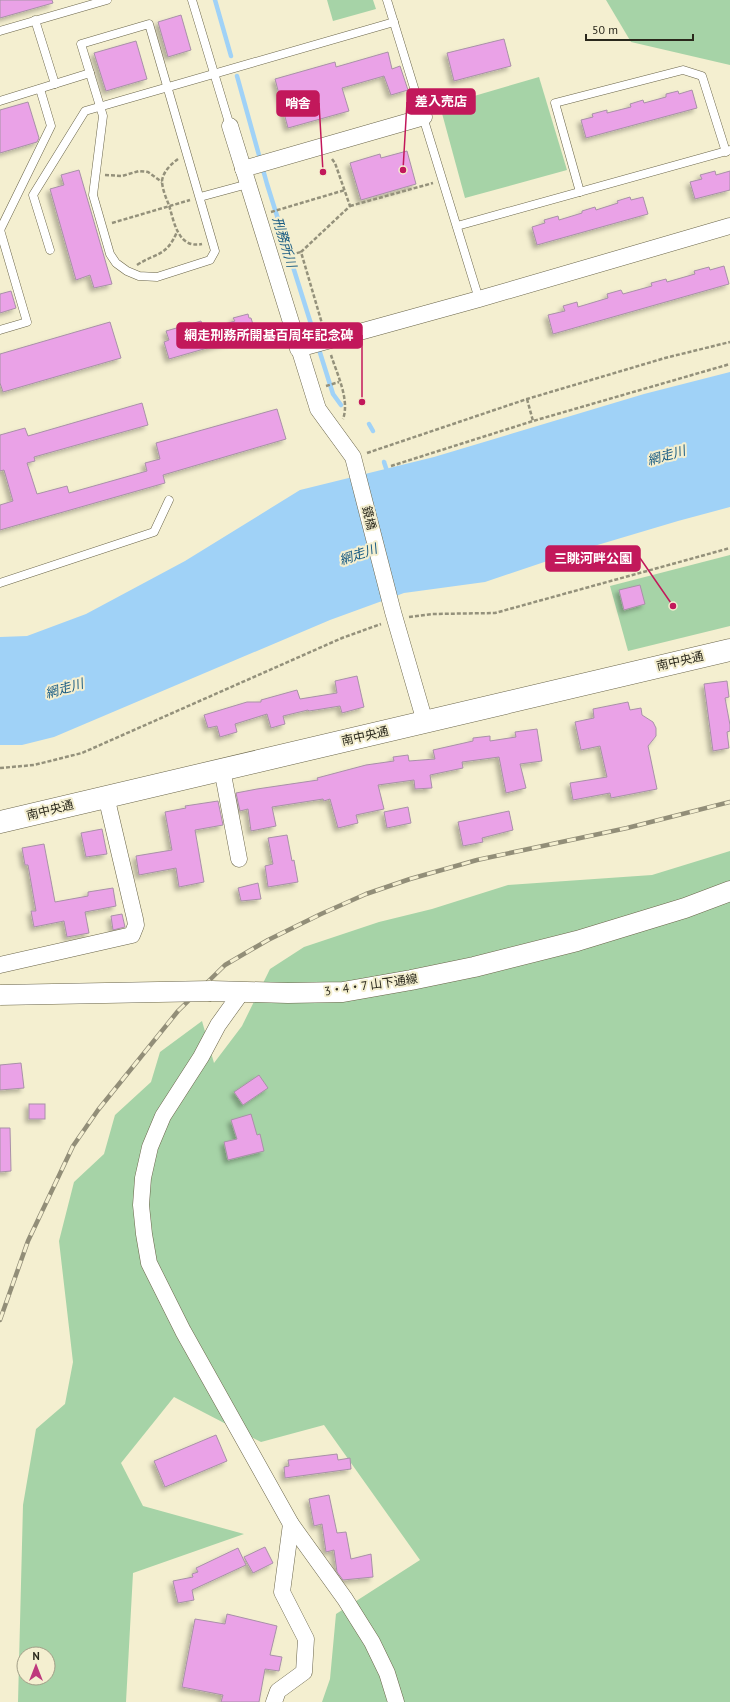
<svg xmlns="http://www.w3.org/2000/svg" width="730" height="1702" font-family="'PT Sans','Noto Sans JP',sans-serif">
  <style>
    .green { fill: #a6d3a7; fill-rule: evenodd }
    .water { fill: #a0d2f7 }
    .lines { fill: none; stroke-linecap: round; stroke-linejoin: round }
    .stream { stroke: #a0d2f7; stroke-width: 4.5 }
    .building { fill: #eaa2e7; stroke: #a891a7; filter: url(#shadow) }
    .service-casing { stroke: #6a654a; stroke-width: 9 }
    .minor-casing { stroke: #6a654a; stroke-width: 17 }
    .tertiary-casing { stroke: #6a654a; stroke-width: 21 }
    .trunk-casing { stroke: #6a654a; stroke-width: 23 }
    .path { stroke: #94917b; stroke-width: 2.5; stroke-dasharray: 4 2; stroke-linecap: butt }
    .service { stroke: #fff; stroke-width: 8 }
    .minor { stroke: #fff; stroke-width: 16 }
    .tertiary { stroke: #fff; stroke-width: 20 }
    .trunk { stroke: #fff; stroke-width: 22 }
    .rail-casing { stroke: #928e78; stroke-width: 4.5 }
    .rail { stroke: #f4efd0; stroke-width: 3; stroke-dasharray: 9; stroke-linecap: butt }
    .tertiary-bridge-casing { stroke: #6a654a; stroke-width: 21; stroke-linecap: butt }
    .tertiary-bridge { stroke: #fff; stroke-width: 20 }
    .labels { text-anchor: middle; stroke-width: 4; stroke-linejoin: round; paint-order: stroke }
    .street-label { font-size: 12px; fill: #2a281c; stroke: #f4efd0 }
    .water-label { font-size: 13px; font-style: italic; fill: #175a82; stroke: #f4efd0 }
    .leader { fill: none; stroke: #c2185b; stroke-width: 1.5 }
    .callout-dot { fill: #c2185b; stroke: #f4efd0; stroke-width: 1.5 }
    .callout { fill: #c2185b; stroke: #c2185b; stroke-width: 1.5 }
    .callout-label { font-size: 13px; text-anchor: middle; font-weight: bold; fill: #fff }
  </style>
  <defs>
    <filter id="shadow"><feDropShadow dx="-3.5" dy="3.5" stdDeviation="2" flood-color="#0004"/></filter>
  </defs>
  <rect width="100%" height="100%" fill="#f4efd0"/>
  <g class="green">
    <path d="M327 0H373L376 9 333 21Z"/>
    <path d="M606 0H730V65L631 42Z"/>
    <path d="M539 77 567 170 465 198 440 106Z"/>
    <path d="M730 555V626L628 651 610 586Z"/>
    <path d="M730 851V1702H322L330 1679 336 1614 420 1560 324 1425 261 1442 174 1397 121 1463 143 1506 244 1534 133 1573 126 1702H18L23 1505 36 1429 65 1404 73 1362 59 1241 74 1182 104 1154 115 1115 151 1082 160 1052 202 1021 214 1063 242 1026 270 969 304 947 379 922 432 909 508 885 652 875ZM24 1654H48V1678H24Z"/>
  </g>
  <path class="water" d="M730 372V507L678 521 574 552 485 582 404 593 330 620 54 737 22 745H0V637L27 636 86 614 185 561 300 490 434 457 644 394Z"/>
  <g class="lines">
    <g class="stream">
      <path d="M215 0 231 56"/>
      <path d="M237 76 267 184 333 394 341 405"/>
      <path d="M369 424 373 431"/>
      <path d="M384 462 388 474"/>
    </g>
  </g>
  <g class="building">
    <path d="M0 0H52L53 3 0 18Z"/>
    <path d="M181 15 191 50 168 57 158 22Z"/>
    <path d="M504 39 511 66 454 81 447 53Z"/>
    <path d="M136 41 147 79 106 91 94 53Z"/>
    <path d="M388 52 392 69 400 66 408 90 391 95 384 76 342 88 349 111 288 128 275 79 335 62 336 67Z"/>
    <path d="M692 90 697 108 586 138 581 120 593 117 592 114 607 110V113L631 107 630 104 643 100 644 103 666 97V94L678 91 679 94Z"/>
    <path d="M28 102 39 138 37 142 0 153V110Z"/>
    <path d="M407 151 416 184 361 200 350 163 380 154 381 158Z"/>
    <path d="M79 170 112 284 94 288 90 275 76 280 50 189 64 185 61 175Z"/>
    <path d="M715 171 716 175 730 171V190L695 199 690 182 702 179 700 175Z"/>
    <path d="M630 197 631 200 643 197 648 214 537 245 532 227 545 223 544 220 558 216 559 220 582 213V211L595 207 596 210 618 203 617 201Z"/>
    <path d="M724 266 729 284 553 334 548 315 565 311 563 306 577 302 578 307 608 298 607 294 621 290 623 294 652 286 651 283 666 279 667 282 695 274 694 271 709 267 710 270Z"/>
    <path d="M11 291 16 308 0 313V294Z"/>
    <path d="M248 314 249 318H251L256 334 169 359 164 342 169 340 166 331 201 321 204 330 235 321 233 318Z"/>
    <path d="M110 322 121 358 3 392 0 383V354Z"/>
    <path d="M142 403 148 425 34 457 35 461 27 463 37 494 67 486 69 493 147 471 145 463 160 459 156 443 277 409 286 439 163 475 165 483 0 530V505L13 501 4 470 0 471V435L25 428 28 436Z"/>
    <path d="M640 585 645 604 624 610 619 590Z"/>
    <path d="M357 676 364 707 342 713 340 706 309 711 308 710 283 716 285 724 271 728 267 714 235 724 237 732 220 737 217 726 208 728 204 715 247 702H261V700L297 690 300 699 337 693 335 681Z"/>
    <path d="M727 681 729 697 725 698 730 725V731L727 732 729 748 713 751 704 684Z"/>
    <path d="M628 702 630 710 641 708 642 715 653 722 656 728V736L648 746 657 789 611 798 610 793 573 800 570 783 607 777 600 746 581 750 575 722 594 718 593 709Z"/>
    <path d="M537 729 542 761 520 764 526 788 506 793 499 757 462 762 463 768 430 775 432 788 415 789 414 780 378 785 384 809 356 815 358 823 338 828 330 799 324 801 323 799 272 807 276 826 251 831 248 809 240 811 236 793 257 789 318 780 317 778 366 765 394 761 393 757 408 755 409 761 435 759 433 750 473 741V738L490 736V741L516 737 515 732Z"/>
    <path d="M218 801 223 825 195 830 204 882 179 887 176 868 139 875 136 856 172 850 165 812 186 808 185 806Z"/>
    <path d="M408 807 411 823 387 828 384 812Z"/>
    <path d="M509 811 513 830 482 838 483 842 463 846 458 822Z"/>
    <path d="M102 829 107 854 86 857 81 833Z"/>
    <path d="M287 835 292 861 294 860 298 882 268 887 265 866 273 864 268 838Z"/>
    <path d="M44 844 55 902 88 896V892L113 888 116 906 85 912 89 933 67 937 64 921 34 927 31 911H36L28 865H25L22 848Z"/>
    <path d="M258 883 261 899 241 901 238 888Z"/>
    <path d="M122 914 125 927 113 930 111 916Z"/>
    <path d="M21 1063 24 1088 0 1090V1065Z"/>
    <path d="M259 1075 268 1088 243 1105 234 1092Z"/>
    <rect x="29" y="1104" width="16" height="15"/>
    <path d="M251 1114 257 1135 260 1134 264 1151 228 1160 224 1142 237 1139 231 1120Z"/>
    <path d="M0 1128H10L11 1171 0 1172Z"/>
    <path d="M216 1435 227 1461 165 1487 154 1461Z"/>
    <path d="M337 1454 338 1460 350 1458 351 1469 285 1478 284 1467 289 1466 288 1460Z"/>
    <path d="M329 1495 337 1533 346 1532 351 1559 371 1554 373 1577 343 1580 337 1572 334 1550 326 1552 322 1524 314 1526 309 1499Z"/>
    <path d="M265 1547 273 1563 253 1573 244 1557Z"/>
    <path d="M238 1548 246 1565 192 1590 194 1600 178 1603 173 1581 193 1577 192 1574 198 1572 196 1568Z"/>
    <path d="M227 1614 277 1626 270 1655 282 1657 279 1671 265 1669 259 1702H221L223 1695 182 1687 195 1619 225 1624Z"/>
  </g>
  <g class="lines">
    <defs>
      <g id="service">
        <path d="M192 0 230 126"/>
        <path d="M387 0 479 299"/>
        <path d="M35 20 55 84"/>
        <path d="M149 24 215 251 210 260 157 277 139 276 127 271 116 263 110 254 93 195 103 116 81 44Z"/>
        <path d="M0 31 107 0"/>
        <path d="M0 101 90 73"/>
        <path d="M580 192 555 103 683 70 702 76 726 152"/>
        <path d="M200 197 248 184"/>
        <path d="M457 226 730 150"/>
        <path d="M0 230 51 126 40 89"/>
        <path d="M0 230 27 322 0 330"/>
        <path d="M50 250 33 195 85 111 394 22"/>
        <path d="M0 583 154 532 169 500"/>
      </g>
      <g id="minor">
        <path d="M230 126 318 409 353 457 393 612 425 722"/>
        <path d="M243 169 424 117"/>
        <path d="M298 349 479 299 730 226"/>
        <path d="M222 769 239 859"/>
        <path d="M0 965 132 935 136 925 135 919 106 796"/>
        <path d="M241 993 218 1025 201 1057 163 1116 150 1147 143 1178 141 1205 144 1234 149 1263 183 1331 291 1524 345 1599 372 1642 387 1673 396 1702"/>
        <path d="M274 1702 278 1691 304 1672 306 1639 282 1592 291 1524"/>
      </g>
      <path id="tertiary" d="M211 991 288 993 343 992 411 980 474 967 577 941 685 908 730 891"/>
      <path id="trunk" d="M0 822 730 650"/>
    </defs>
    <use href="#service" class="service-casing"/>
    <use href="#minor" class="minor-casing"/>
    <use href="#tertiary" class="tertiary-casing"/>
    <use href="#trunk" class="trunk-casing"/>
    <g class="path">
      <path d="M178 159C171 164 163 172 162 181 162 188 166 198 169 205 174 222 178 249 202 244"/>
      <path d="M105 175 122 176 139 171 148 172 162 182"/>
      <path d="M350 206 433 183"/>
      <path d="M271 212 345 190"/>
      <path d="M112 223 190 200"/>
      <path d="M285 256 301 252"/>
      <path d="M137 265C157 252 166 257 177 232"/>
      <path d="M323 327 301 252 350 206 335 163 332 159"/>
      <path d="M331 355C337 374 350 400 343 419"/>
      <path d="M326 386 339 382"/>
      <path d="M527 399 533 421"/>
      <path d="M367 453 527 399 665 358 730 342"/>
      <path d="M391 466 533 421 730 364"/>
      <path d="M409 617 432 614 495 613 730 548"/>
      <path d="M0 768 34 765 82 753 342 638 381 624"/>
    </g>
    <use href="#service" class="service"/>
    <use href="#minor" class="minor"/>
    <use href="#tertiary" class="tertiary"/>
    <use href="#trunk" class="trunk"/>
    <defs>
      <path id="rail" d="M0 1320 28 1241 73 1146 98 1110 178 1011 225 965 268 940 321 914 366 894 410 879 477 860 627 828 730 802"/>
    </defs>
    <use href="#rail" class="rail-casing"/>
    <use href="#rail" class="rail"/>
    <defs>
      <path id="tertiary-bridge" d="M0 995 211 991"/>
    </defs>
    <use href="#tertiary-bridge" class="tertiary-bridge-casing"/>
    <use href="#tertiary-bridge" class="tertiary-bridge"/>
  </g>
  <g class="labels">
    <g class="street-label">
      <text transform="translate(369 518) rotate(76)" y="4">鏡橋</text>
      <text transform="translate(680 661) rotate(-13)" y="4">南中央通</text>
      <text transform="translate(365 736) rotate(-13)" y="4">南中央通</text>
      <text transform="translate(50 810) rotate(-14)" y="4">南中央通</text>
      <text transform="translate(371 985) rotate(-8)" y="4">3・4・7 山下通線</text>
    </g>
    <g class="water-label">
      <text transform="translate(285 242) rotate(73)" y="5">刑務所川</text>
      <text transform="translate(666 455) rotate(-16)" y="5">網走川</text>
      <text transform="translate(358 554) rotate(-19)" y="5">網走川</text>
      <text transform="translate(64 688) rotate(-16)" y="5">網走川</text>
    </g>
  </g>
  <path class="leader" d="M403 170L407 102M323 172L319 103M362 402L362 335M673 606L640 558"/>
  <g class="callout-dot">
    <circle cx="403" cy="170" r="4"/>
    <circle cx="323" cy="172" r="4"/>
    <circle cx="362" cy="402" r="4"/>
    <circle cx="673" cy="606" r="4"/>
  </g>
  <g class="callout">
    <rect x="407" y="89" width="68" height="25" rx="4"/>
    <rect x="277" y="91" width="42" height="25" rx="4"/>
    <rect x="177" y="323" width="185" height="25" rx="4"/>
    <rect x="546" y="546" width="94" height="25" rx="4"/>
  </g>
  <g class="callout-label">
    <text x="441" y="106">差入売店</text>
    <text x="298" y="108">哨舎</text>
    <text x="269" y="340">網走刑務所開基百周年記念碑</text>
    <text x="593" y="563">三眺河畔公園</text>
  </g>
  <g transform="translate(36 1666)"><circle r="19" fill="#f4efd0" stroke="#a39f88"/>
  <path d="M0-3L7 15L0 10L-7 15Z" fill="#be397d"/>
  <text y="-6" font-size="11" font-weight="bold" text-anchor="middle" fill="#2a281c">N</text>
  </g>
  <path d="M586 34v6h107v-6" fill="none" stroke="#2a281c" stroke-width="2"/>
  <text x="592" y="34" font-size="12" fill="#2a281c" stroke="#f4efd0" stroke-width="3" paint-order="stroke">50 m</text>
</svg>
